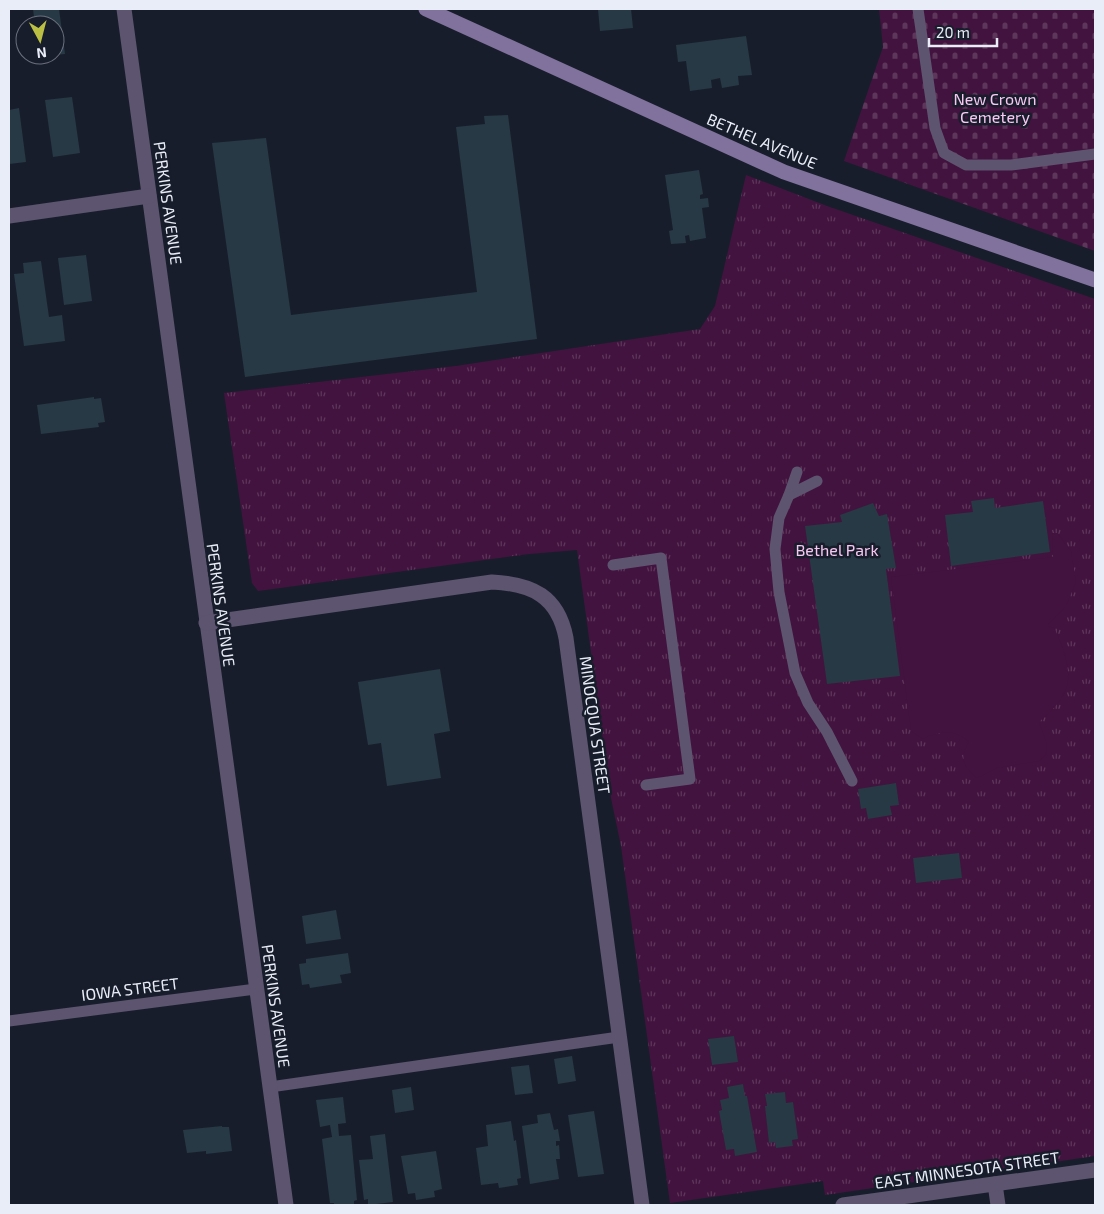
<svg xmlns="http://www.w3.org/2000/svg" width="1104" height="1214" font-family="'Exo 2',sans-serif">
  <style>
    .grass { fill: url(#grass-tufts) }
    .cemetery { fill: url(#cemetery-stones) }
    .pitch { fill: #42133e }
    .building { fill: #273944 }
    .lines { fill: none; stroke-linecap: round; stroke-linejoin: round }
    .lane { stroke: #5d546f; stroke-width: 11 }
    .street { stroke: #5d546f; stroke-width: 15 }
    .secondary { stroke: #80729d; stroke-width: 15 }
    .labels { text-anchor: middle; stroke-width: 5; stroke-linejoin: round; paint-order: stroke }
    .park-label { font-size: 16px; fill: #f9c8f2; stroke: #181d2c }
    .street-label { font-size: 16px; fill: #e9edf8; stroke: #181d2c }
  </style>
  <defs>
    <pattern id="grass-tufts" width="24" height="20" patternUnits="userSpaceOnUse" patternTransform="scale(1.25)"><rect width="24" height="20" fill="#42133e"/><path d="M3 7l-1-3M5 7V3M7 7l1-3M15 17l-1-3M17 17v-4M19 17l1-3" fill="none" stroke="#5d365b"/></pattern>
    <pattern id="cemetery-stones" width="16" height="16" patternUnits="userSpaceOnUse" patternTransform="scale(1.25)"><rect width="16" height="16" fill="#42133e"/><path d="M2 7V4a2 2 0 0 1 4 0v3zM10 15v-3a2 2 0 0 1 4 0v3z" fill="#5d365b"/></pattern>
  </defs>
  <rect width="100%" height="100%" fill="#181d2c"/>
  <path class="grass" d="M746 175 827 206 1095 299V1156L825 1195 823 1181 670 1203 621 846 611 798 577 550 529 554 258 591 252 583 224 393 456 366 700 329 715 306Z"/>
  <path class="cemetery" d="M879 9H1095V251L844 161 883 47Z"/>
  <path class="pitch" d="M1052 533H1057L1071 551 1076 582 1066 606 1047 626 1054 628C1062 643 1073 672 1066 689 1061 703 1049 713 1039 722L1046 741 1047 754 1039 761 997 768 977 778C963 766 959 758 969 742 955 729 939 731 923 739L911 731 891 577 1053 557Z"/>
  <g class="building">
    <path d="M33 9H59L65 54 55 55V25H35Z"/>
    <path d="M598 9H631L633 28 600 31Z"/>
    <path d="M746 36 752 75 738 76 739 85 722 88 720 78 711 80 712 88 690 91 686 61 678 62 676 45Z"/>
    <path d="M72 97 80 153 53 157 45 100Z"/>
    <path d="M19 108 26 162 9 164V110Z"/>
    <path d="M508 115 537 339 245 377 212 143 266 138 291 315 477 292 456 127 485 124 484 116Z"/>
    <path d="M699 170 703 194 700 195V199L708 198 709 207 702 208 706 238 690 241 689 235 685 236 686 243 671 244 669 231 673 230 665 175Z"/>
    <path d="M86 255 92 301 64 305 58 258Z"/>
    <path d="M41 261 49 317 62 315 65 341 24 346 14 274 24 273 23 263Z"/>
    <path d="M94 397V399L101 398 105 422 98 423 99 427 41 434 37 405Z"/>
    <path d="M994 498 995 508 1043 501 1050 552 951 566 945 515 973 512 971 501Z"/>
    <path d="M873 503 879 516 887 514 896 568 886 569 900 676 827 684 805 526 842 522 840 515Z"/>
    <path d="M440 669 450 731 434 734 441 778 387 786 381 743 368 745 358 682Z"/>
    <path d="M896 783 899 805 890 806 892 815 868 819 866 808 861 809 858 789Z"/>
    <path d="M959 853 962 878 916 883 913 858Z"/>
    <path d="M336 910 341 939 306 944 302 916Z"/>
    <path d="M348 953 351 973 340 975 342 983 310 988 309 984 302 985 299 964 306 963V959Z"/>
    <path d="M734 1036 738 1062 712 1065 708 1039Z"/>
    <path d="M572 1056 576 1081 558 1084 554 1059Z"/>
    <path d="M529 1065 533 1093 515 1095 511 1067Z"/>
    <path d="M743 1084 745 1096H747L757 1152 735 1156 734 1149 726 1150 719 1111 722 1110 720 1100 729 1098 727 1087Z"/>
    <path d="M411 1087 414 1110 395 1113 392 1090Z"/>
    <path d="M785 1092 786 1103 793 1102 798 1139 792 1140 793 1146 776 1148 775 1142 769 1143 765 1106H767L765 1094Z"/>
    <path d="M343 1097 346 1123 338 1124 339 1136 351 1135 357 1200 354 1201V1205H334V1203H330L322 1139 332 1137 330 1125 320 1127 316 1100Z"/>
    <path d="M594 1111 604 1174 578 1177 568 1115Z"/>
    <path d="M550 1113 554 1130 558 1129 560 1141H556V1146L559 1145 560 1159H556L559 1179 530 1184 522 1126 538 1123 537 1115Z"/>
    <path d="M511 1121 514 1141 516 1140 521 1178 517 1179 518 1185 499 1188 498 1183 481 1185 476 1148 488 1146 486 1125Z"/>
    <path d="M222 1126V1127H229L232 1151 206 1154V1151L187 1153 183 1130Z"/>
    <path d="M385 1134 393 1202 368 1205V1199L364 1200 359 1160 373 1159 370 1136Z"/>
    <path d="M436 1151 442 1189 434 1191 435 1197 416 1200 415 1193 408 1194 401 1156Z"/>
  </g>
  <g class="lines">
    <g class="lane">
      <path d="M918 9 935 128 944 153 966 165H1011L1095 154"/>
      <path d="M797 472 789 495 817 481"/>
      <path d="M789 495 779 518 775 549 779 592 795 673 808 703 827 732 852 781"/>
      <path d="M613 565 661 558 690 779 646 785"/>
      <path d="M9 1021 256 989"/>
      <path d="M270 1087 619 1037"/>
    </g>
    <g class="street">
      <path d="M124 9 286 1205"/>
      <path d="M9 216 149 196"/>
      <path d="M206 623 492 582C532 584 558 596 566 638L642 1205"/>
      <path d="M995 1184 998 1205"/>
      <path d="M843 1205 1095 1170"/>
    </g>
    <path class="secondary" d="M426 9 784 172 1095 280"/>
  </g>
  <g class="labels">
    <g class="park-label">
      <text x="995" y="105">New Crown<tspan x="995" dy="18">Cemetery</tspan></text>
      <text x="837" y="556">Bethel Park</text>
    </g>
    <g class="street-label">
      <text transform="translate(762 141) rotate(23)" y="6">BETHEL AVENUE</text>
      <text transform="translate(168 203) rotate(82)" y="6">PERKINS AVENUE</text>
      <text transform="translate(221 605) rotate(82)" y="6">PERKINS AVENUE</text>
      <text transform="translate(595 725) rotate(82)" y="6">MINOCQUA STREET</text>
      <text transform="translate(130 989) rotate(-7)" y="6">IOWA STREET</text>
      <text transform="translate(276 1006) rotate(82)" y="6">PERKINS AVENUE</text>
      <text transform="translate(967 1170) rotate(-8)" y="6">EAST MINNESOTA STREET</text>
    </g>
  </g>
  <rect width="1104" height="1214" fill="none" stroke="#e9edf8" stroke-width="20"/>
  <g transform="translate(40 40) rotate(173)"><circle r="24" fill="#181d2c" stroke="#6c707e"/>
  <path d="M0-4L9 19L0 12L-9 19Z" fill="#bbc045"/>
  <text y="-8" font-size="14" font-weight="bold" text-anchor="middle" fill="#e9edf8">N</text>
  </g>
  <path d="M929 38v8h68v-8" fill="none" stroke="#e9edf8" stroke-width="2.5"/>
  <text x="936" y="38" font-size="15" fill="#e9edf8" stroke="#181d2c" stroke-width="4" paint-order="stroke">20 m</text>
</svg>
